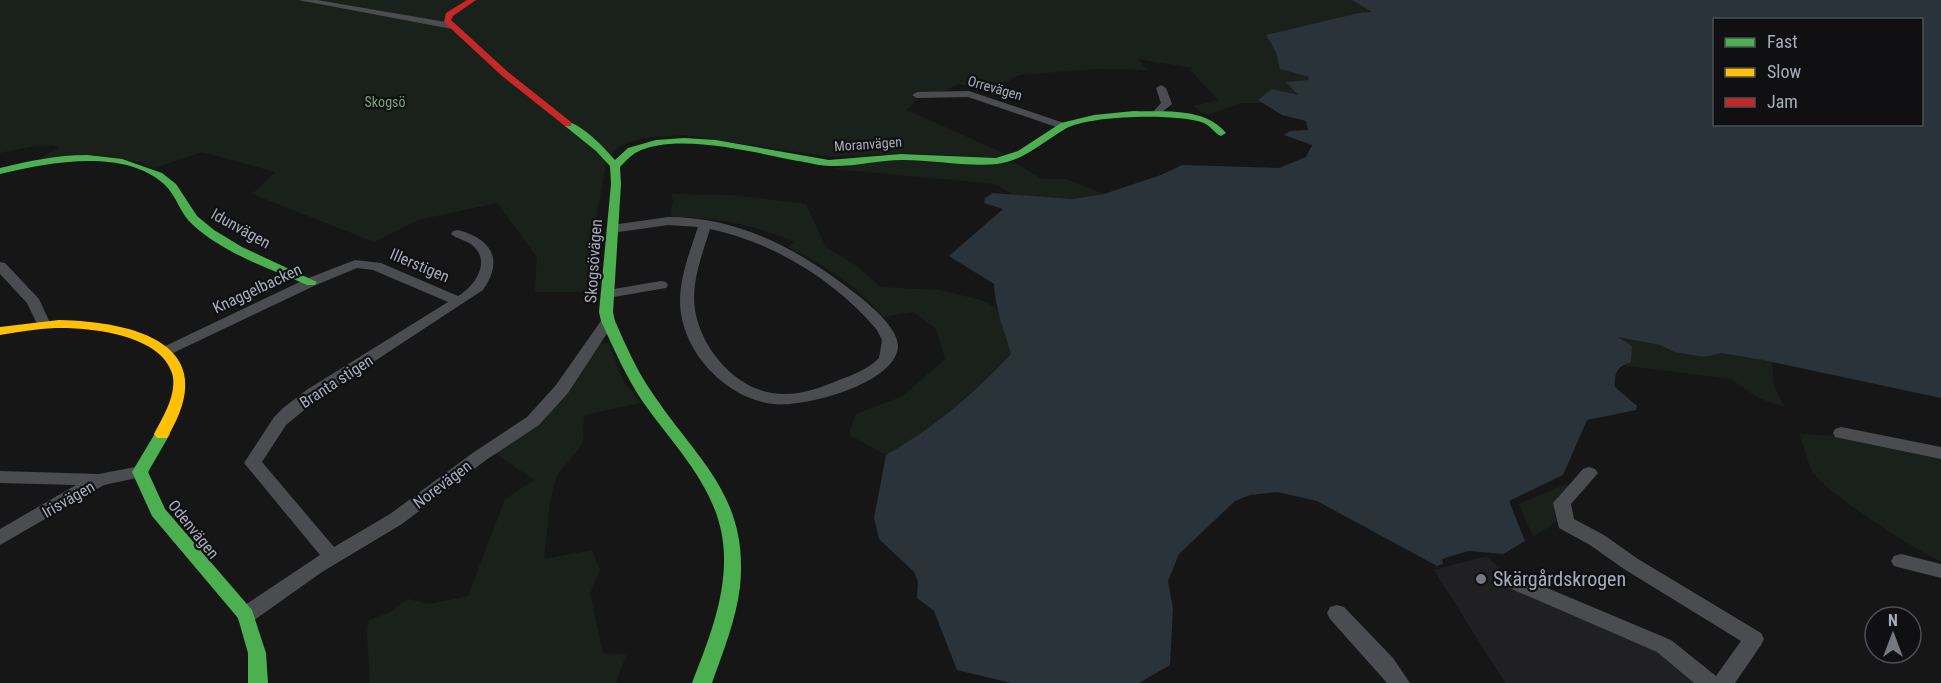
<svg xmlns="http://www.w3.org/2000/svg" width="1941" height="683" font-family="'Roboto Condensed',sans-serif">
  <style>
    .built { fill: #202023 }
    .green { fill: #1a211b }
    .water { fill: #293339; fill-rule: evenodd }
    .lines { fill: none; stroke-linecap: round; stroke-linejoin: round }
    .street { fill: #4a4c50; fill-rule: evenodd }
    .fast { fill: #4caf50; fill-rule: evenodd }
    .slow { fill: #ffc107; fill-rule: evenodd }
    .jam { fill: #c62828; fill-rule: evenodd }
    .poi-dot { fill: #747880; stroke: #101013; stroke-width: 2 }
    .labels { text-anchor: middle; stroke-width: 4.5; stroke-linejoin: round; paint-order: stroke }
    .far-street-label { font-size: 14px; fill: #a6adb9; stroke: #101013 }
    .far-park-label { font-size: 14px; fill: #7ca57c; stroke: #101013 }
    .street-label { font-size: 16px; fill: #a6adb9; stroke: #101013 }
    .near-poi-label { font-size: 20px; fill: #a6adb9; stroke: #101013; text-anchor: start }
  </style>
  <rect width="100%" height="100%" fill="#161617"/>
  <path class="built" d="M1487 556 1514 582 1612 623 1709 683H1505L1434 570Z"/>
  <g class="green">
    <path d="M0 0H1524L1636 103H1242L1206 115 1193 106 1218 100 1190 70 1193 68 1138 59 1147 70 1095 69 1019 75 990 91 959 84 936 95H920L907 110 1003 153 1000 158 904 153 830 157 685 135 644 138 621 145 607 158 598 208 590 292H535L537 257 497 203 418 220 374 242 252 194 275 172 202 152 154 168 139 162 38 160 59 147C40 143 19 149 0 153Z"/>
    <path d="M891 160 982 164 1015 163 1042 179H1066L1104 194 1071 199 1013 195 996 184 833 169Z"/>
    <path d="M671 194 733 195 806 204 826 247 857 266 880 287 940 290 981 300 995 307 1001 317 1012 354C974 393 932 429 886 455L851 436 850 429 856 414 903 396 945 359 936 329 914 312 883 317C858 285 823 265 788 247L794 242C756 225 716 217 674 217L671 214 673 200Z"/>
    <path d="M1615 336 1660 345 1674 352 1703 357 1721 353 1772 361 1774 386 1785 407 1758 398 1731 379 1621 365Z"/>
    <path d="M608 343 624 382 641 403 584 415 583 443 556 477 550 502 544 559 592 550 600 570 590 593 603 653 626 655 616 683H370L367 633 369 620 388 613 408 599 429 604 468 596 505 499 534 480 495 453 597 344Z"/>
    <path d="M1799 434 1839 436 1941 458V561C1919 553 1826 492 1814 474 1807 463 1804 446 1799 434Z"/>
    <path d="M1566 484 1570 487 1559 520 1533 537 1519 504Z"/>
  </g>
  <path class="water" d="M1352 0H1941V398L1763 360 1721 353 1704 357 1674 352 1660 345 1618 337 1632 346 1631 362C1617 366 1614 373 1615 387L1637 406 1636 410 1587 420 1563 475 1509 501 1525 541 1503 554 1468 551 1442 559 1443 564 1437 566 1317 501 1277 492 1250 495 1235 501 1179 554 1168 581 1173 609 1170 665 1139 683H1011L957 670 934 611 917 598 918 582 914 572 879 539 874 518 886 455C932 429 975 393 1011 354 1004 330 995 308 994 284L949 256 1003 209 984 203 985 198 993 193 1072 199 1104 194 1161 175 1182 165 1279 168 1306 157 1312 145 1284 135 1290 131 1308 130 1306 121 1282 115 1258 100 1272 89 1298 95 1286 82 1308 80 1309 77 1280 69 1276 52 1266 35 1359 13 1372 12ZM1714 20H1922V124H1714Z"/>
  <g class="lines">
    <g class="street">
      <path d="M298 0H317L452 23 457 26 452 29Z"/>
      <path d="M1161 85 1166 88 1172 104 1157 116 1152 113 1161 103 1156 88Z"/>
      <path d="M969 91 1067 124 1069 126 1067 128H1059L968 97 917 98 912 95 917 92Z"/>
      <path d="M668 217C734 217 791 245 843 284 859 296 899 325 898 347 895 384 803 408 773 404 725 398 681 351 680 302 680 276 690 251 698 227L668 225 612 233 606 229 612 225ZM710 229C773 242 836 281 877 330L882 340 879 358C868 369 853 375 839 380 818 389 795 397 772 393 733 387 701 347 695 310 691 282 702 255 710 229Z"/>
      <path d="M458 230C492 239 504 260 483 290L320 397 286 425 262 462 334 547 390 514 474 452 527 417 556 385 603 318 608 317 615 321 568 393 539 425 486 460 402 524 322 572 253 621 246 623 239 621 236 615 239 609 320 555 244 463 274 417 283 408 308 389 448 302 373 270 357 268 316 285 171 354H161L158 351 161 348 306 279 355 260 381 263 458 296C475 286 492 261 472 245 466 240 457 239 451 234L453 231Z"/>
      <path d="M0 262 5 263 39 299 51 325 49 328H39L27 303 0 274Z"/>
      <path d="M661 281 666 282 668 285 666 288 608 298 601 294 608 290Z"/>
      <path d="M1841 427 1941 447V459L1835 437 1833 433 1835 429Z"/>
      <path d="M140 466 146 468 149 472 146 476 104 485 0 545V529L76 485 0 483V471L99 474Z"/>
      <path d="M1589 467 1595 469 1598 473 1571 504 1574 519 1604 535 1638 559 1761 633 1764 639 1761 645 1735 683H1694L1657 652 1507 587 1504 582 1507 577 1514 574 1671 640 1716 676 1741 641 1624 569 1590 545 1559 528 1553 503 1583 469Z"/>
      <path d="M1901 554 1941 564V578L1894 566 1891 561 1894 556Z"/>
      <path d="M1337 605 1344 607 1393 658 1410 683H1387L1330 619 1327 613 1330 607Z"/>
    </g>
    <g class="fast">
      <path d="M1134 111C1165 112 1205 107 1226 133L1221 136C1214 133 1211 126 1204 123 1179 113 1088 115 1065 129 1043 142 1023 161 997 164 968 167 932 160 902 160 878 160 854 167 830 166 819 166 808 162 798 161 755 153 678 132 637 152 631 155 625 162 620 167L621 184 613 312 615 321C626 346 637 371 653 394 698 461 749 496 740 587 736 620 723 652 712 683H692C708 642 725 600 724 556 723 493 677 450 643 402 626 377 614 349 601 321L599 312 611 184 610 166 596 151 565 126V122C578 120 606 149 615 160L628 148 656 140 684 138 716 140 829 160 901 154 996 158 1018 151 1061 123 1094 115Z"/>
      <path d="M87 155 122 159 162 173 176 184 197 216 214 230 242 247 317 282 315 285H307C268 268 225 254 193 225 180 214 177 196 164 184 123 147 47 163 0 174V168C29 161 57 155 87 155Z"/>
      <path d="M162 429 167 430 170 434 148 472 165 509 252 610 266 653 268 683H248V653L238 618 152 516 132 472 157 430Z"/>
    </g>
    <path class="slow" d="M59 320C134 322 225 343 167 438H157L154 434C163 417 178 393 172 373 160 334 88 327 55 328 36 329 18 332 0 335V327Z"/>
    <path class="jam" d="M467 0H476L453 16 451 20 508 72 571 122V126H565L502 76 444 22 446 13Z"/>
  </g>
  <circle class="poi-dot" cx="1481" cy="579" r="6"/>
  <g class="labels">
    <g class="far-street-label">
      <text transform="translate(995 88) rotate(16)" y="5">Orrevägen</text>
      <text transform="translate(868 144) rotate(-4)" y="5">Moranvägen</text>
    </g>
    <g class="far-park-label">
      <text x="385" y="107">Skogsö</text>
    </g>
    <g class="street-label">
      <text transform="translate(241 228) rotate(29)" y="6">Idunvägen</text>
      <text transform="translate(593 261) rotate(-86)" y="6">Skogsövägen</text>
      <text transform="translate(420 265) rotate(23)" y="6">Illerstigen</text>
      <text transform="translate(257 288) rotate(-25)" y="6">Knaggelbacken</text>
      <text transform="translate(336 381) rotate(-33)" y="6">Branta stigen</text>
      <text transform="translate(442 484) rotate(-37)" y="6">Norevägen</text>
      <text transform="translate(68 499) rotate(-30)" y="6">Irisvägen</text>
      <text transform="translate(194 529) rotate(51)" y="6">Odenvägen</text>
    </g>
    <g class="near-poi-label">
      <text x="1493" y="586">Skärgårdskrogen</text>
    </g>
  </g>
  <rect x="1713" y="18" width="210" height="108" fill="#101013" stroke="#4c4f55" stroke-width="1.5"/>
  <rect x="1725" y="38" width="30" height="9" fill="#4caf50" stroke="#4c4f55" stroke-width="1.5"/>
  <text x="1767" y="48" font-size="18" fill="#a6adb9">Fast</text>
  <rect x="1725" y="68" width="30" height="9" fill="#ffc107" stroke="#4c4f55" stroke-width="1.5"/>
  <text x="1767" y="78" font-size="18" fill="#a6adb9">Slow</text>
  <rect x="1725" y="98" width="30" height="9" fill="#c62828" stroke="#4c4f55" stroke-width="1.5"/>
  <text x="1767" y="108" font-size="18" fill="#a6adb9">Jam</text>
  <g transform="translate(1893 635)"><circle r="28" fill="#101013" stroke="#4c4f55" stroke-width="1.5"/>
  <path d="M0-4.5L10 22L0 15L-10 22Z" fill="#747880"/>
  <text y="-9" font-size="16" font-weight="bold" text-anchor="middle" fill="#a6adb9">N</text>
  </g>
</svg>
